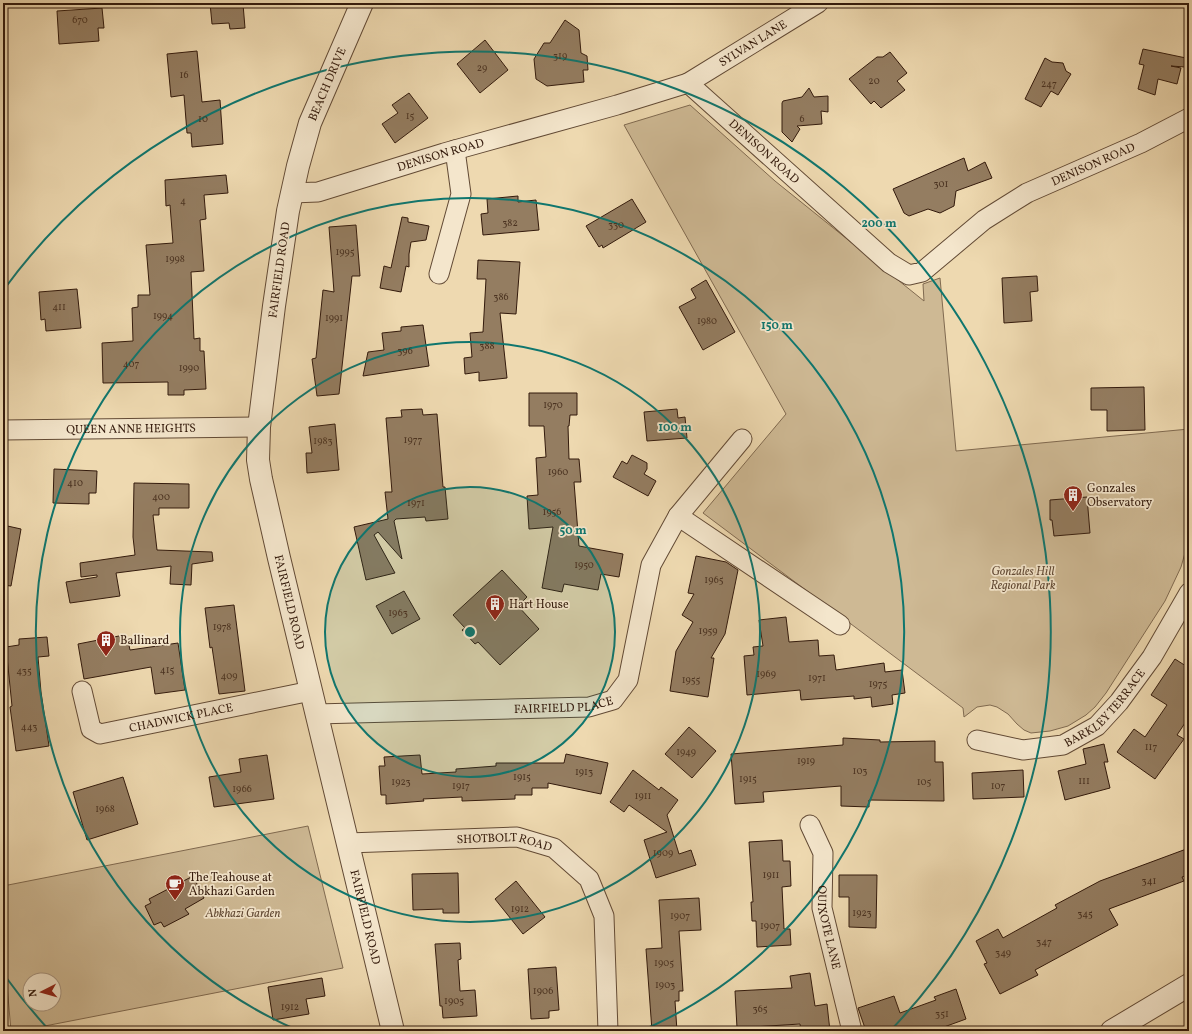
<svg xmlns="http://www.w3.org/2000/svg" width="1192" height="1034" font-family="Vollkorn,serif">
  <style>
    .green { fill: #ceb994; stroke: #806a50; fill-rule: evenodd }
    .building { fill: #947d61; stroke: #331a0c }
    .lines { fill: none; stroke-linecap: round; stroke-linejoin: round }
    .minor-casing { stroke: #624a35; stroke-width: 21 }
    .tertiary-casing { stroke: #624a35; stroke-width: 24 }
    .minor { stroke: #f4e6cc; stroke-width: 19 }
    .tertiary { stroke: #f4e6cc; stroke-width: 22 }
    .ring { fill: none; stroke: #0f766e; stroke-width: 2 }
    .labels { text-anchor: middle; stroke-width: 3.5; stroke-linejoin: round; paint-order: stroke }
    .number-label { font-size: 10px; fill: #4b3321 }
    .street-label { font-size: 12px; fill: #331a0c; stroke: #f4e6cc }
    .poi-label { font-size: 12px; fill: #331a0c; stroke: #f4e6cc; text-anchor: start }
    .park-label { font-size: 12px; font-style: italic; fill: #624a35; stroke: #f4e6cc }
    .centre { fill: #0f766e; stroke: #f4e6cc; stroke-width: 2 }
    .ring-label { font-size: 12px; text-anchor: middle; font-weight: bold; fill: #0f766e; stroke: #f4e6cc; stroke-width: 3.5; stroke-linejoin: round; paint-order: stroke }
  </style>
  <rect width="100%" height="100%" fill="#eed9b0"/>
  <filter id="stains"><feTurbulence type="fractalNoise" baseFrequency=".005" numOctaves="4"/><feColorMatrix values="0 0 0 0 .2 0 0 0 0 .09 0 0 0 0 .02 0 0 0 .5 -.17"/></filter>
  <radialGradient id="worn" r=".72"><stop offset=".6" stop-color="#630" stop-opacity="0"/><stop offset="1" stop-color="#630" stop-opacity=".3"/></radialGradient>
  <g class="green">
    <path d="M690 105 775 181 924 301 923 284 940 278 956 451 1189 429V540L1187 546 1181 567 1165 601 1106 693 1095 707 1086 715 1068 726 1050 731 1031 733 1024 730 1017 724 1008 714 997 707 990 705 977 707 964 717 963 708 703 513 786 414 624 125Z"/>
    <path d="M308 826 343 968 19 1031H11L3 938V886ZM30 980H54V1004H30Z"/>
  </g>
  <g class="building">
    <path d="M210 3 243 4 245 28 230 29 229 23 212 24Z"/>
    <path d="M102 8 104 28H98L99 41 59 44 57 11Z"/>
    <path d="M565 20 579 30 581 53 587 56 588 70H583L584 82 547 86 536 79 534 59 544 43H550Z"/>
    <path d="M485 40 508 70 480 93 457 64Z"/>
    <path d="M1143 49 1186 58 1185 67 1171 66 1181 68 1177 84 1158 79 1155 95 1138 89 1144 65 1139 64Z"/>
    <path d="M197 51 202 102 220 100 223 144 192 147 191 133H187L184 95 171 97 167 54Z"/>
    <path d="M890 52 907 73 897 81 905 90 881 108 874 101 871 104 849 79 877 57H883Z"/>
    <path d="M1045 58 1052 62 1063 63 1066 71 1071 74 1058 95 1051 91 1041 107 1025 99Z"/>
    <path d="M809 88 814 97 828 96V112L821 111 822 124 797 126 800 129 792 142 782 132V103L783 101 802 97Z"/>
    <path d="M409 93 428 118 395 143 382 124 398 113 392 105Z"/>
    <path d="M964 158 968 171 985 162 992 178 956 191 954 206 940 213 928 209 909 216 904 213 893 189Z"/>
    <path d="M226 175 228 193 204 195 206 219 200 220 204 271 191 272 194 339 200 338V351H204L206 389 184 390V395H168V382L103 383 102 343 133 341 132 308 138 307V295H150L146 245 173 243 170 205 166 206 165 180Z"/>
    <path d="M518 196V202L536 200 539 230 483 235 481 214 488 213 487 199Z"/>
    <path d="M632 199 646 222 603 248 602 245 599 247 586 226Z"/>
    <path d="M402 217 408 218V222L429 226 426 240 411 242 409 254V267L406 266 401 292 380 288 384 266 391 268Z"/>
    <path d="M356 225 360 276H352L339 394 317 396 312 359 316 358 323 290 334 292 329 227Z"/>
    <path d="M478 260 520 262 516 314 500 313 507 378 479 381V372L465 374 464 358 472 357 470 333 483 332 486 279H477Z"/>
    <path d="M1037 276 1038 291 1030 292 1032 321 1004 323 1002 278Z"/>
    <path d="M706 280 735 332 703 350 679 307 696 298 691 289Z"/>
    <path d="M77 289 81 328 46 331 45 319 41 320 39 292Z"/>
    <path d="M423 325 429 366 363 376 368 352 384 350 382 333 401 331V327Z"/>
    <path d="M1144 387 1145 430 1107 431V410H1091V388Z"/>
    <path d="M529 393H577V415H570L569 426H568L569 459H579L581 482H574L579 546 623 554 619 577 601 574 598 590 564 584 562 592 542 588 553 527 529 529 527 496 538 495 536 458 546 457 544 426H529Z"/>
    <path d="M422 409 423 415 437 414 443 487H445L448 519 426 521 425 517 396 519 394 521 402 559 378 532 374 535 395 573 366 580 354 527 388 519 385 492H392L386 418 402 417 401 410Z"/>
    <path d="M677 409 678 418 685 417 687 438 647 441 644 412Z"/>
    <path d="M335 424 339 470 307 473 306 453H312L309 427Z"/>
    <path d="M632 455 647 463V469L644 474 656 481 648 496 613 477 622 461 627 464Z"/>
    <path d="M54 469 97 471 96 493H89V504L53 503Z"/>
    <path d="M134 483 189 484V508H159V515H153L157 550 212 552 213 561 192 564 191 585 170 584 171 566 116 573 120 596 70 603 66 582 97 577V575L81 577 80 563 135 555 133 537Z"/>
    <path d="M1087 497 1090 533 1054 536 1052 520H1050V500Z"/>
    <path d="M3 525 21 529 11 586 3 585Z"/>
    <path d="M696 556 726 562 738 570 725 634 711 658H714L708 697 670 691 676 651 693 622 682 615 694 594 688 593Z"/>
    <path d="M502 570 527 597 518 606 539 629 500 665 478 642 475 644 462 630 465 628 453 615Z"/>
    <path d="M404 591 420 619 392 634 376 606Z"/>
    <path d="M234 605 245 691 219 694 212 647 210 648 205 608Z"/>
    <path d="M786 617 789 642 818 640 819 656 834 655 836 670 884 663 885 672 902 670 905 693 892 695 893 704 872 707 871 697 854 699V696L801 700 800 690 747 695 744 656 754 655 753 647 763 646 759 620Z"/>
    <path d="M124 635 125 641H128L130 650 178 643 185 690 155 694 151 667 84 679 78 644Z"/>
    <path d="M47 637 49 656 38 657 41 692 49 746 16 751 10 707 12 706 6 647 19 645V639Z"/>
    <path d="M1175 659 1189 668V717L1177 735 1184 739 1155 779 1117 752 1134 729 1145 737 1167 705 1151 695Z"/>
    <path d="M689 727 716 751 692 778 665 754Z"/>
    <path d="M843 738 880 740V742L935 741V762H943L944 801 869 800V807L841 806V786L763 792 764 802 735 804 731 754 843 745Z"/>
    <path d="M1104 744 1108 762H1104L1110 788 1065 800 1058 771 1086 764 1083 749Z"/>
    <path d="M566 754 608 763 601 794 548 783V788H532V795H515V799L462 801V797L423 799 424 801 386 804V795H381L379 766H385L384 757 420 755 422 774 456 772V769L496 766V763H564Z"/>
    <path d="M267 755 274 799 214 807 209 777 241 772 239 759Z"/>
    <path d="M633 770 659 790 661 787 678 800 667 815 679 854 691 850 696 865 656 878 644 840 667 832 629 805 624 812 610 802Z"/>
    <path d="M1023 770 1024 797 973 799 972 773Z"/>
    <path d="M123 777 138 824 87 840 73 792Z"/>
    <path d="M782 840 783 861H790L791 886 782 887 784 929H790L791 945 757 947 756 921H752L751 902H753L749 842Z"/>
    <path d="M1189 848V875L1182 877 1184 881 1109 909 1118 925 1035 970 1038 975 1000 994 984 964 987 963 976 941 998 929 1003 938 1057 908 1055 905 1100 881Z"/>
    <path d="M458 873 459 913H443V909L413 910 412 874Z"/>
    <path d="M839 875H877L876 928 849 927V897H839Z"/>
    <path d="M193 876 204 898 185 909 189 914 164 927 161 922 154 925 145 906 151 903 149 899Z"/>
    <path d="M516 881 545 917 523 934 495 899Z"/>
    <path d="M699 898 701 930 679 931 683 991H679V1001H675L677 1031H652L646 949 662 948 659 900Z"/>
    <path d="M460 943 461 959 458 960 460 991 475 990 477 1016 443 1018 442 1006H440L435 944Z"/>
    <path d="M556 967 559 1010 549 1011V1018L531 1019 528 969Z"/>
    <path d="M810 973 815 1006 827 1004 830 1031H801L800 1024 737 1028 735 991 792 988 790 976Z"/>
    <path d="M322 978 325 996 306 999 309 1014 273 1020 268 987Z"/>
    <path d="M956 989 966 1019 933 1031H866L858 1008 894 996 900 1013 936 1000 934 997Z"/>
  </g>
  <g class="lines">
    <defs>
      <g id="minor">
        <path id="s1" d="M688 83 818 3"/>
        <path id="s2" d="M292 193 318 192 444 153 617 105 688 83 889 263 909 275 922 272 984 220 1027 193 1141 143 1189 118"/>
        <path d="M439 274 461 194 455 150"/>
        <path id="s3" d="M3 430 259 427"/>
        <path d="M678 516 840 625"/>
        <path id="s4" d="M82 691 91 729 100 734 311 691"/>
        <path id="s5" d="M316 714 589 707 613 700 628 680 651 565 678 516 742 439"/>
        <path id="s6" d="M977 740 1023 750 1063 745 1097 726 1119 702 1152 657 1189 593"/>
        <path id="s7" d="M810 825 823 853 822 908 852 1031"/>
        <path id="s8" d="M348 843 517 837 554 848 589 879 604 916 608 1031"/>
      </g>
      <g id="tertiary">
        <path id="s9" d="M362 3 310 123 298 166 288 211 274 306 259 427 258 460 261 479 279 558 393 1031"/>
        <path d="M1112 1031 1189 985"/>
      </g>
    </defs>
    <use href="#minor" class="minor-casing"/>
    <use href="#tertiary" class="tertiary-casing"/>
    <use href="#minor" class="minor"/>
    <use href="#tertiary" class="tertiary"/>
  </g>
  <circle cx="470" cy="632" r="145" fill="#0f766e" fill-opacity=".12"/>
  <g class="ring">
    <circle cx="470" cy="632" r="145"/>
    <circle cx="470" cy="632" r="290"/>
    <path d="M297 1030A434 434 0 1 1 643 1030"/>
    <path d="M50 1031A579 579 0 0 1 5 976M5 288A579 579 0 1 1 890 1031"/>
  </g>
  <defs>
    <symbol id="building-pin" viewBox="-11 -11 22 30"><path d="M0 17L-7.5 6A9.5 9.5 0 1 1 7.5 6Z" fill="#8f2418" stroke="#f4e6cc"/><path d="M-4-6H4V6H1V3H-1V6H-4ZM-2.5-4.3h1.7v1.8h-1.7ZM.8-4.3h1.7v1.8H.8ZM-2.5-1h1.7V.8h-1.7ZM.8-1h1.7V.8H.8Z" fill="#fff"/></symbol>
    <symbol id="cafe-pin" viewBox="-11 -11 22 30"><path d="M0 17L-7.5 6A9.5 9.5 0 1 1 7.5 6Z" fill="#8f2418" stroke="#f4e6cc"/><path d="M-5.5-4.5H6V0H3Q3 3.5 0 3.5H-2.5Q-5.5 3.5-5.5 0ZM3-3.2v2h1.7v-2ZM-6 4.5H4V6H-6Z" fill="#fff"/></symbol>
  </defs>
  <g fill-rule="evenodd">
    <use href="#building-pin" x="1062" y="484" width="22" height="30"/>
    <use href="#building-pin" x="484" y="593" width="22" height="30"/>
    <use href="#building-pin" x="95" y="629" width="22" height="30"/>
    <use href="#cafe-pin" x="164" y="873" width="22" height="30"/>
  </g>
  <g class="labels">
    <g class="number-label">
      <text x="80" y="23">670</text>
      <text x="560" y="59">319</text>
      <text x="482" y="71">29</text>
      <text x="184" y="78">16</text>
      <text x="874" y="84">20</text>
      <text x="1049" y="87">247</text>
      <text x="410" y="119">15</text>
      <text x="203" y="122">10</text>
      <text x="802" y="122">6</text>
      <text x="941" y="187">301</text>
      <text x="183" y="204">4</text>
      <text x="510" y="226">382</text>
      <text x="616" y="228">330</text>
      <text x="345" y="255">1995</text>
      <text x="175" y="262">1998</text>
      <text x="501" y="300">386</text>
      <text x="59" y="310">411</text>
      <text x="163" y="319">1994</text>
      <text x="334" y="321">1991</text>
      <text x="707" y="324">1980</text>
      <text x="487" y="349">388</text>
      <text x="405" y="354">396</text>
      <text x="131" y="367">407</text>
      <text x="189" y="371">1990</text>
      <text x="553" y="408">1970</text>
      <text x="413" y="443">1977</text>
      <text x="323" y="444">1983</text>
      <text x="558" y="475">1960</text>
      <text x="75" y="486">410</text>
      <text x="161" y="500">400</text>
      <text x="416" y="506">1971</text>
      <text x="552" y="515">1956</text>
      <text x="584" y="568">1950</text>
      <text x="714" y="583">1965</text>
      <text x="398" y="616">1963</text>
      <text x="222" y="630">1978</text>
      <text x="708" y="634">1959</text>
      <text x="167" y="673">415</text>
      <text x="24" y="674">435</text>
      <text x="766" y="677">1969</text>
      <text x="229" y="679">409</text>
      <text x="817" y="681">1971</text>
      <text x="691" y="683">1955</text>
      <text x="878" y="687">1975</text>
      <text x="29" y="730">443</text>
      <text x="1151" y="750">117</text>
      <text x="686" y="755">1949</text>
      <text x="806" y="764">1919</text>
      <text x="860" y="774">103</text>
      <text x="584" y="775">1913</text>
      <text x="522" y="780">1915</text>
      <text x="748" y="782">1915</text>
      <text x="1084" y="784">111</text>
      <text x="401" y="785">1923</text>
      <text x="924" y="785">105</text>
      <text x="461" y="789">1917</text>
      <text x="998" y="789">107</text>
      <text x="242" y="792">1966</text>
      <text x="643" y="799">1911</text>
      <text x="105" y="812">1968</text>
      <text x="663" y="856">1909</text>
      <text x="771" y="878">1911</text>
      <text x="1149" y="884">341</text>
      <text x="520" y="912">1912</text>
      <text x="862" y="916">1923</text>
      <text x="1085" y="917">345</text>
      <text x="680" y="919">1907</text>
      <text x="770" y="929">1907</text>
      <text x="1044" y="945">347</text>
      <text x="1003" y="956">349</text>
      <text x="664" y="966">1905</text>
      <text x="665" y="988">1903</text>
      <text x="543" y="994">1906</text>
      <text x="454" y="1004">1905</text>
      <text x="290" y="1010">1912</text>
      <text x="760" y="1012">365</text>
      <text x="942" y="1017">351</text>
    </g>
    <g class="street-label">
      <text dy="4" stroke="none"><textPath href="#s1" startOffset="76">SYLVAN LANE</textPath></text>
      <text transform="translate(327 84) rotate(-67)" y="4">BEACH DRIVE</text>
      <text dy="4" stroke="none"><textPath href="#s2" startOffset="514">DENISON ROAD</textPath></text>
      <text dy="4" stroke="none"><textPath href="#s2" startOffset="154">DENISON ROAD</textPath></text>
      <text dy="4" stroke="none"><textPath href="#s2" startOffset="922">DENISON ROAD</textPath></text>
      <text transform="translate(279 270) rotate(-82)" y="4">FAIRFIELD ROAD</text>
      <text dy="4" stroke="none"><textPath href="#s3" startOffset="128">QUEEN ANNE HEIGHTS</textPath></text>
      <text dy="4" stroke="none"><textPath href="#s9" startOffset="618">FAIRFIELD ROAD</textPath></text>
      <text dy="4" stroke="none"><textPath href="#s5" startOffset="248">FAIRFIELD PLACE</textPath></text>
      <text dy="4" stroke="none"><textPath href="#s6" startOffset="144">BARKLEY TERRACE</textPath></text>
      <text dy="4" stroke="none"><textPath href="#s4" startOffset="132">CHADWICK PLACE</textPath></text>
      <text dy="4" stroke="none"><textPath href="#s8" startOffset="157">SHOTBOLT ROAD</textPath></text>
      <text dy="4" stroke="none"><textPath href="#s9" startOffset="942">FAIRFIELD ROAD</textPath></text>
      <text dy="4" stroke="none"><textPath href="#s7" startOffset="106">QUIXOTE LANE</textPath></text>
    </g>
    <g class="poi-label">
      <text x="1087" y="492">Gonzales<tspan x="1087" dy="14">Observatory</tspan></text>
      <text x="509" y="608">Hart House</text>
      <text x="120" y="644">Ballinard</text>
      <text x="189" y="881">The Teahouse at<tspan x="189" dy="14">Abkhazi Garden</tspan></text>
    </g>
    <g class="park-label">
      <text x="1023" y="575">Gonzales Hill<tspan x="1023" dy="14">Regional Park</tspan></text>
      <text x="243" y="917">Abkhazi Garden</text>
    </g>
  </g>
  <circle cx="470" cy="632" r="6" class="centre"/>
  <g class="ring-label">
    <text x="879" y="227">200 m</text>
    <text x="777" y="329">150 m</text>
    <text x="675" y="431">100 m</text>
    <text x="573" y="534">50 m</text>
  </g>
  <rect width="1192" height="1034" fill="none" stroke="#eed9b0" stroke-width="16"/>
  <rect x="4" y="4" width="1184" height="1026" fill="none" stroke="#331a0c" stroke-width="2"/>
  <rect x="8" y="8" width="1176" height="1018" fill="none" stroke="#331a0c"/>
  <g transform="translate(42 992) rotate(264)"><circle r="19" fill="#f4e6cc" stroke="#a7947f"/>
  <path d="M0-3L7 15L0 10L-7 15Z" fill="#8f2418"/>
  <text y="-6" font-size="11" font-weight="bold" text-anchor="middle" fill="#331a0c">N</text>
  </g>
  <rect width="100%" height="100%" filter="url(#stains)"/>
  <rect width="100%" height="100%" fill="url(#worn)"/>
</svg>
